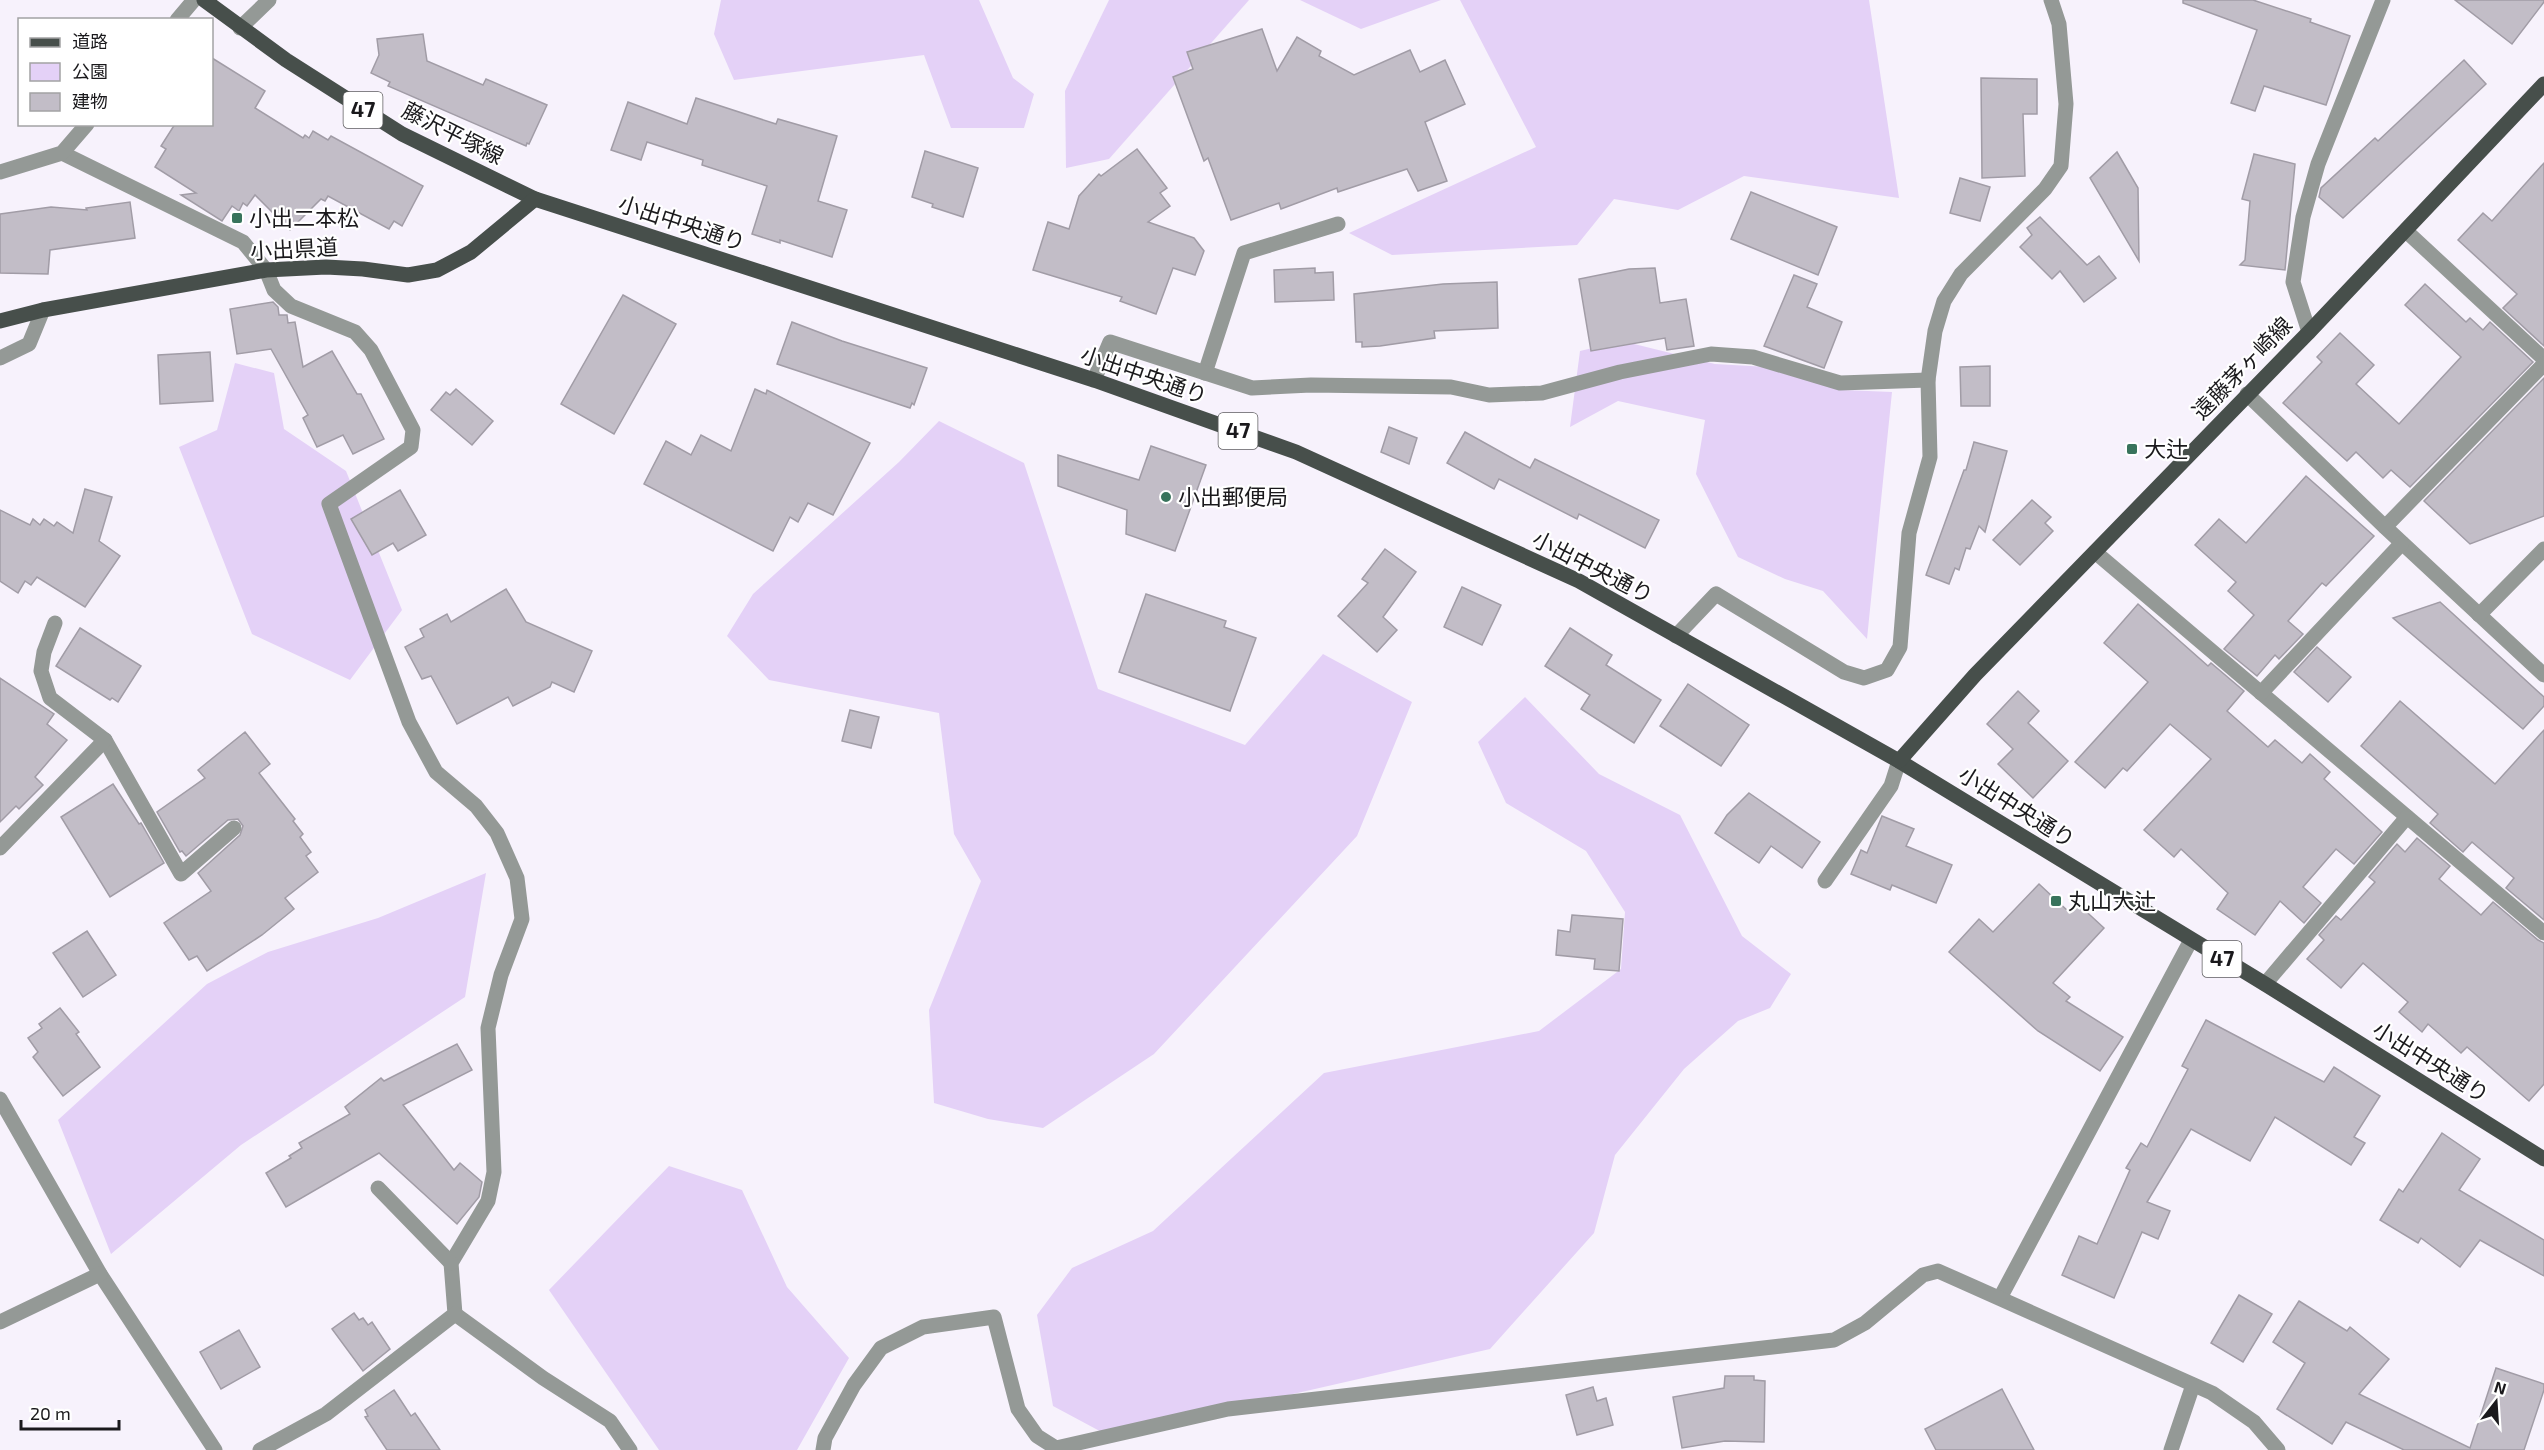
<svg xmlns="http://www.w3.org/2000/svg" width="2544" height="1450" font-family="'Exo 2','Noto Sans JP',sans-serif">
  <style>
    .green { fill: #e4d1f7 }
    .building { fill: #c2bdc7; stroke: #a19ca6; stroke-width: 1.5 }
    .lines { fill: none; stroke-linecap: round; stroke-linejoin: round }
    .minor { stroke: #949996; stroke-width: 15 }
    .major { stroke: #474f4b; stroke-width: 15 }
    .poi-dot { fill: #38735c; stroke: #fff; stroke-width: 2 }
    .labels { text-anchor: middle; stroke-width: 4.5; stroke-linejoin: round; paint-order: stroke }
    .shield { fill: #fff; stroke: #5f5e60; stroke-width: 1.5 }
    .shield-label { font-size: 21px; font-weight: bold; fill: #1a191c }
    .street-label { font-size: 22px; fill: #1a191c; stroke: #fff }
    .poi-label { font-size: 22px; fill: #1a191c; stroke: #fff; text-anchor: start }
  </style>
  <rect width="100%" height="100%" fill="#f7f2fc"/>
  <g class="green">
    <path d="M721 0H979L1013 78 1034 94 1024 128H951L924 55 734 80 714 34Z"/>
    <path d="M1109 0H1249L1109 159 1066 168 1065 91Z"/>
    <path d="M1300 0H1441L1361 29Z"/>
    <path d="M1460 0H1869L1899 198 1744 176 1678 210 1614 199 1577 245 1392 255 1349 233 1536 147Z"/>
    <path d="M1622 341 1715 364 1768 367 1843 390 1892 392 1867 639 1823 591 1785 579 1738 557 1696 474 1705 420 1618 401 1570 427 1580 351Z"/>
    <path d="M235 363 274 373 284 429 346 471 402 610 350 680 252 634 179 447 217 430Z"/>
    <path d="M939 421 1024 463 1098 689 1245 745 1323 654 1412 702 1357 836 1154 1054 1043 1128 988 1119 934 1103 929 1010 981 881 954 834 939 713 769 680 727 636 753 594 899 462Z"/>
    <path d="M1525 697 1599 774 1680 815 1742 936 1791 974 1770 1008 1738 1021 1684 1069 1615 1155 1594 1233 1490 1349 1109 1436 1053 1406 1037 1315 1072 1268 1153 1231 1324 1073 1539 1031 1621 969 1625 912 1586 851 1506 803 1478 742Z"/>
    <path d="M486 873 465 997 241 1145 111 1254 58 1120 207 984 268 952 378 918Z"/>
    <path d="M669 1166 742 1190 787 1287 849 1358 797 1450H659L549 1290Z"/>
  </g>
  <g class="building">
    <path d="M2183 0H2253L2311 19 2310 22 2350 36 2326 105 2264 86 2255 111 2231 103 2257 30 2183 3Z"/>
    <path d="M2455 0H2544V2L2512 44Z"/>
    <path d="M1262 29 1277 71 1297 37 1321 51 1319 56 1354 75 1410 50 1420 72 1445 60 1465 104 1425 122 1447 181 1418 191 1407 169 1338 192 1337 188 1281 209 1279 203 1231 220 1208 158 1204 161 1173 77 1193 69 1187 52Z"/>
    <path d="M423 34 427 61 483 85 486 79 547 105 529 144 527 143 526 146 388 86 390 82 371 73 379 55 377 39Z"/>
    <path d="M212 58 265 91 255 108 303 138 305 135 309 138 313 131 328 140 331 136 423 186 402 226 394 221 389 229 328 196 325 201 321 199 290 230 255 195 247 206 243 203 239 211 232 206 222 221 181 195 196 193 155 167 166 149 161 146 175 124H212Z"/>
    <path d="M2464 60 2486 84 2343 218 2319 197 2321 188 2375 138 2378 141Z"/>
    <path d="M1981 78 2037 79V114H2023L2025 176 1982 178Z"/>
    <path d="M696 98 776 124 778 119 837 136 818 201 847 210 832 257 780 240V243L752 234 767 186 702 165 703 160 647 142 641 160 611 150 628 102 687 124Z"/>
    <path d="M1137 149 1167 188 1160 193 1170 206 1148 222 1194 238 1204 251 1195 275 1173 268 1156 314 1120 301 1122 297 1033 270 1048 222 1069 229 1079 196 1099 174 1101 176Z"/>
    <path d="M925 151 978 168 963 217 932 207 933 204 912 197Z"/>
    <path d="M2117 152 2138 188 2139 261 2090 178Z"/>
    <path d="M2254 154 2295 164 2285 270 2240 265 2245 260 2250 201 2242 199Z"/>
    <path d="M2544 163V346L2503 308 2517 294 2458 240 2483 213 2492 221Z"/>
    <path d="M1960 178 1990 187 1980 221 1950 213Z"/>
    <path d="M1751 192 1837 227 1818 275 1731 239Z"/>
    <path d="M130 202 135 238 50 250 48 274 0 273V214L51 207 87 210 86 208Z"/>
    <path d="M2040 217 2087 265 2099 256 2116 278 2084 302 2060 271 2052 279 2020 247 2032 235 2027 228Z"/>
    <path d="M1315 268V273L1333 272 1334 300 1275 302 1274 270Z"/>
    <path d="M1655 268 1660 303 1686 299 1694 346 1667 350 1665 338 1591 351 1579 279 1629 269Z"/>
    <path d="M1794 275 1817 284 1807 307 1842 322 1824 368 1764 346Z"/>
    <path d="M1497 282 1498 328 1434 331 1435 338 1380 346 1362 347V342H1356L1354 294 1443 284Z"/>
    <path d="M2425 284 2466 322 2470 318 2483 330 2490 322 2533 362 2410 487 2391 470 2383 478 2356 452 2347 461 2283 403 2322 362 2317 357 2340 333 2374 365 2356 384 2399 424 2461 357 2405 305Z"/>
    <path d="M623 295 676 324 614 434 561 404Z"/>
    <path d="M273 302 278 307 279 315H287L288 323 295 322 303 367 332 351 357 394H361L384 439 353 454 343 435 317 447 303 418 308 415 271 349 237 354 230 309Z"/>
    <path d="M792 322 842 341 927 368 914 405 912 403 910 408 777 364Z"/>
    <path d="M210 352 213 401 160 404 158 355Z"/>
    <path d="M1990 366V406H1961L1960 367Z"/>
    <path d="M2544 378V516L2470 544 2424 501Z"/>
    <path d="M456 389 493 421 472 445 431 410 446 392 450 395Z"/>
    <path d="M755 389 766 394 767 390 870 443 833 515 808 503 798 522 790 517 773 551 644 484 666 441 691 455 701 435 731 451Z"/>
    <path d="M1389 427 1417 438 1409 464 1381 452Z"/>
    <path d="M1465 432 1530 468 1535 459 1659 520 1645 548 1579 514 1577 519 1499 479 1494 489 1447 463Z"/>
    <path d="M1974 442 2007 451 1985 532 1979 526 1970 549 1966 548 1959 570 1955 568 1949 584 1926 575 1964 470H1966Z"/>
    <path d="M1151 446 1206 465 1175 551 1126 534 1127 510 1058 486V455L1139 480Z"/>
    <path d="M2306 476 2374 536 2326 586 2322 583 2288 621 2303 634 2279 659 2275 655 2257 676 2224 649 2254 615 2228 591 2236 582 2195 545 2219 519 2246 543Z"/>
    <path d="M85 489 112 497 99 541 120 556 85 607 37 577 31 585 25 581 18 593 0 581V510L30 525 33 519 40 525 44 519 54 526 57 522 73 533Z"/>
    <path d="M400 490 426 535 398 551 393 543 372 555 351 519Z"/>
    <path d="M2032 500 2051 517 2045 523 2053 531 2020 565 1993 540Z"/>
    <path d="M1385 549 1416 572 1383 617 1397 630 1377 652 1338 616 1368 583 1362 579Z"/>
    <path d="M1462 587 1501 605 1482 645 1444 627Z"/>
    <path d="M506 589 526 622 592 651 574 692 552 682 550 687 513 706 508 697 457 724 431 676 422 679 405 647 424 637 420 629 447 614 451 622Z"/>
    <path d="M1146 594 1226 621 1224 627 1256 638 1230 711 1119 672Z"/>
    <path d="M2440 602 2544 697V706L2523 729 2393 618Z"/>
    <path d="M2138 604 2208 666 2211 663 2244 691 2227 711 2268 747 2275 740 2302 763 2310 754 2330 772 2324 779 2382 832 2354 864 2336 849 2303 887 2321 903 2304 923 2280 901 2255 935 2217 909 2228 893 2181 849 2174 857 2144 830 2211 759 2170 724 2127 771 2123 768 2105 788 2075 762 2148 682 2104 643Z"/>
    <path d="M80 628 141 666 118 702 112 698 110 700 56 666Z"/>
    <path d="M1570 628 1612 655 1606 665 1661 700 1634 743 1581 709 1590 695 1545 666Z"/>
    <path d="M2317 647 2351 677 2328 702 2294 672Z"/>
    <path d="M0 678 54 714 47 724 67 740 35 777 43 785 19 809 16 806 0 822Z"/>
    <path d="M1688 684 1749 725 1721 766 1660 726Z"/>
    <path d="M2018 691 2039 711 2028 723 2068 761 2033 798 1998 764 2013 749 1987 724Z"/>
    <path d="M2400 701 2495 784 2544 730V920L2506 888 2514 878 2472 842 2463 852 2430 823 2438 814 2361 746Z"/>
    <path d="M850 710 879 717 871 748 842 741Z"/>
    <path d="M245 732 270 764 259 773 295 819 293 821 303 834 300 837 311 852 306 856 318 872 285 898 294 909 262 935 207 971 197 956 189 960 164 923 211 891 198 873 240 835 243 826 238 819 228 820 186 856 182 851 180 852 157 812 205 778 198 770Z"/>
    <path d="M113 784 139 824 141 823 164 863 110 897 61 817Z"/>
    <path d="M1749 793 1820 842 1802 868 1771 846 1759 863 1715 833 1727 815Z"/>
    <path d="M1882 816 1914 829 1906 846 1952 865 1936 903 1892 885 1890 890 1851 874 1861 850 1867 853Z"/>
    <path d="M2417 838 2450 866 2439 879 2481 915 2493 902 2538 940 2544 943V1084L2529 1101 2467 1047 2461 1053 2428 1024 2422 1032 2399 1012 2408 1002 2363 963 2341 988 2307 959 2324 940 2319 935 2336 916 2341 920 2375 882 2369 877 2397 844 2405 852Z"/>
    <path d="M2039 884 2069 912 2077 903 2104 928 2053 983 2070 997 2066 1001 2123 1037 2100 1071 2038 1031 1949 952 1979 919 1993 932Z"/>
    <path d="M1572 915 1623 919 1619 971 1594 969 1595 959 1556 955 1558 930 1570 932Z"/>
    <path d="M87 931 116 975 83 997 53 953Z"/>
    <path d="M60 1008 79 1032 76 1034 100 1067 63 1096 33 1057 38 1052 28 1038 42 1028 39 1024Z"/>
    <path d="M2206 1020 2324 1082 2334 1067 2380 1096 2354 1137 2365 1143 2351 1165 2275 1117 2250 1161 2191 1129 2147 1202 2170 1211 2158 1239 2142 1232 2114 1298 2062 1275 2079 1236 2097 1244 2130 1170 2126 1168 2141 1143 2147 1147 2188 1069 2182 1066Z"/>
    <path d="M457 1044 472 1070 403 1105 454 1170 460 1163 482 1182 479 1197 457 1224 379 1153 286 1207 266 1173 291 1158 289 1156 302 1148 299 1143 350 1114 345 1107 381 1078 384 1081Z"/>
    <path d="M2442 1133 2480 1159 2459 1190 2544 1240V1276L2480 1240 2460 1267 2421 1238 2418 1243 2380 1220 2399 1189 2403 1192Z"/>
    <path d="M2239 1295 2272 1314 2243 1362 2211 1343Z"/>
    <path d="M2299 1301 2347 1331 2350 1327 2389 1359 2359 1394 2470 1448 2496 1368 2544 1384V1390L2524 1450H2404L2346 1422 2332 1444 2277 1409 2305 1363 2273 1342Z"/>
    <path d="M354 1313 359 1320 363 1318 368 1325 372 1322 390 1349 363 1371 332 1329Z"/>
    <path d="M239 1330 260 1367 221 1389 200 1352Z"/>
    <path d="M1725 1376H1754V1380L1765 1381 1764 1442 1725 1441 1682 1448 1673 1397 1724 1388Z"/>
    <path d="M1593 1387 1597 1401 1606 1398 1613 1425 1577 1435 1566 1395Z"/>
    <path d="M2002 1389 2034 1450H1936L1925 1429Z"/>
    <path d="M394 1390 411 1416 415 1413 440 1450H387L365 1417 368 1416 365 1410Z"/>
  </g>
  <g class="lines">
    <g class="minor">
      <path d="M177 20 194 0"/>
      <path d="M240 28 269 0"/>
      <path d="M62 153 243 242 266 270 274 290 291 306 355 332 371 350 413 430 411 447 329 504 409 722 436 772 476 806 497 833 517 878 522 919 501 975 488 1028 494 1172 488 1201 451 1263 455 1314 326 1414 260 1450"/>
      <path d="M0 172 62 153 87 124"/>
      <path d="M2406 231 2544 359"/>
      <path d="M2309 332 2293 282 2303 217 2318 164 2383 0"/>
      <path d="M0 358 29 344 43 310"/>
      <path d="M1205 373 1244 253 1338 224"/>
      <path d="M1094 380 1110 342 1252 388 1311 385 1451 387 1489 395 1542 393 1620 372 1711 354 1753 357 1840 383 1928 380"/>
      <path d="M2247 394 2385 527 2544 675"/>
      <path d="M2385 527 2544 364"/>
      <path d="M2095 552 2544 933"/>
      <path d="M2479 615 2544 549"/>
      <path d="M55 623 44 652 41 671 50 698 105 740 181 874 234 828"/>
      <path d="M1676 636 1716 594 1844 672 1864 678 1887 670 1900 647 1909 533 1930 457 1928 380 1935 331 1944 301 1961 274 2045 189 2061 166 2066 104 2059 24 2051 0"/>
      <path d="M2261 693 2402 543"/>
      <path d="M0 848 105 740"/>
      <path d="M1825 881 1891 786 1899 761"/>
      <path d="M2265 984 2407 817"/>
      <path d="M0 1099 100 1274 215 1450"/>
      <path d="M378 1188 451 1263"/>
      <path d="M2000 1298 2191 940"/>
      <path d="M455 1314 543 1378 610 1421 630 1450"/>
      <path d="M0 1322 100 1274"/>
      <path d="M823 1450 825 1438 854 1385 881 1348 923 1327 994 1317 1018 1409 1037 1436 1056 1448 1228 1409 1834 1340 1865 1323 1923 1275 1938 1271 2212 1393 2254 1422 2278 1450"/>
      <path d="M2171 1450 2193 1385"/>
    </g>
    <g class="major">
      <path d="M204 0 286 60 402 134 535 199 1094 380 1296 452 1579 581 1899 761 2265 984 2544 1159"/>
      <path d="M0 321 43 310 266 270 326 267 363 269 408 275 437 270 471 252 535 199"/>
      <path d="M1899 761 1975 675 2309 332 2544 84"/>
    </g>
  </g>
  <g class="poi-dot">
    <rect x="231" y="212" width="12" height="12" rx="3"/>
    <rect x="2126" y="443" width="12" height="12" rx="3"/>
    <circle cx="1166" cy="497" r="6"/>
    <rect x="2050" y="895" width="12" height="12" rx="3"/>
  </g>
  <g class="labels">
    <g class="shield">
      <rect x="343.5" y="92" width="39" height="36" rx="4.5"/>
      <rect x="1218.5" y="413" width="39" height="36" rx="4.5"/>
      <rect x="2202.5" y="941" width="39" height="36" rx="4.5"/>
    </g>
    <g class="shield-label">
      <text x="363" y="117">47</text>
      <text x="1238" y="438">47</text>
      <text x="2222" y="966">47</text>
    </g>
    <g class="street-label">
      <text transform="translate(453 133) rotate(27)" y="8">藤沢平塚線</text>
      <text transform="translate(682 223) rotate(18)" y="8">小出中央通り</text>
      <text transform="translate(294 249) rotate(-3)" y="8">小出県道</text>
      <text transform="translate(2242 368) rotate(-46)" y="8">遠藤茅ヶ崎線</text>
      <text transform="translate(1144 375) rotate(19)" y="8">小出中央通り</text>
      <text transform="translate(1593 567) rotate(27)" y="8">小出中央通り</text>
      <text transform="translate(2017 807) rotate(32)" y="8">小出中央通り</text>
      <text transform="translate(2431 1062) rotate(32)" y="8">小出中央通り</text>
    </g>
    <g class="poi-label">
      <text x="249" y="226">小出二本松</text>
      <text x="2144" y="457">大辻</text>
      <text x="1178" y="505">小出郵便局</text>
      <text x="2068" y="909">丸山大辻</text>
    </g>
  </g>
  <rect x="18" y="18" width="195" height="108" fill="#ffffff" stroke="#a3a3a4" stroke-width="1.5"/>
  <rect x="30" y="38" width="30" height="9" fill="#474f4b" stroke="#a3a3a4" stroke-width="1.5"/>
  <text x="72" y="48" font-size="18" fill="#1a191c">道路</text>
  <rect x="30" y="63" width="30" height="18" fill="#e4d1f7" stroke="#a3a3a4" stroke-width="1.5"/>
  <text x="72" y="78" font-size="18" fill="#1a191c">公園</text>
  <rect x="30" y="93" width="30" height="18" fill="#c2bdc7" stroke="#a3a3a4" stroke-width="1.5"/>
  <text x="72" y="108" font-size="18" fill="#1a191c">建物</text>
  <g transform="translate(2496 1402) rotate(17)" stroke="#ffffff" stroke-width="4.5" paint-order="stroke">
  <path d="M0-4.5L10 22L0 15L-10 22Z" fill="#1a191c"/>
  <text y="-9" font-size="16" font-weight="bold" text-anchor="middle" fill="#1a191c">N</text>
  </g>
  <path d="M21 1420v9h98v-9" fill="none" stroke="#1a191c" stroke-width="3"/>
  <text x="30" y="1420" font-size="18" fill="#1a191c" stroke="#ffffff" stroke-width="4.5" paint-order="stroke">20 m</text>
</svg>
